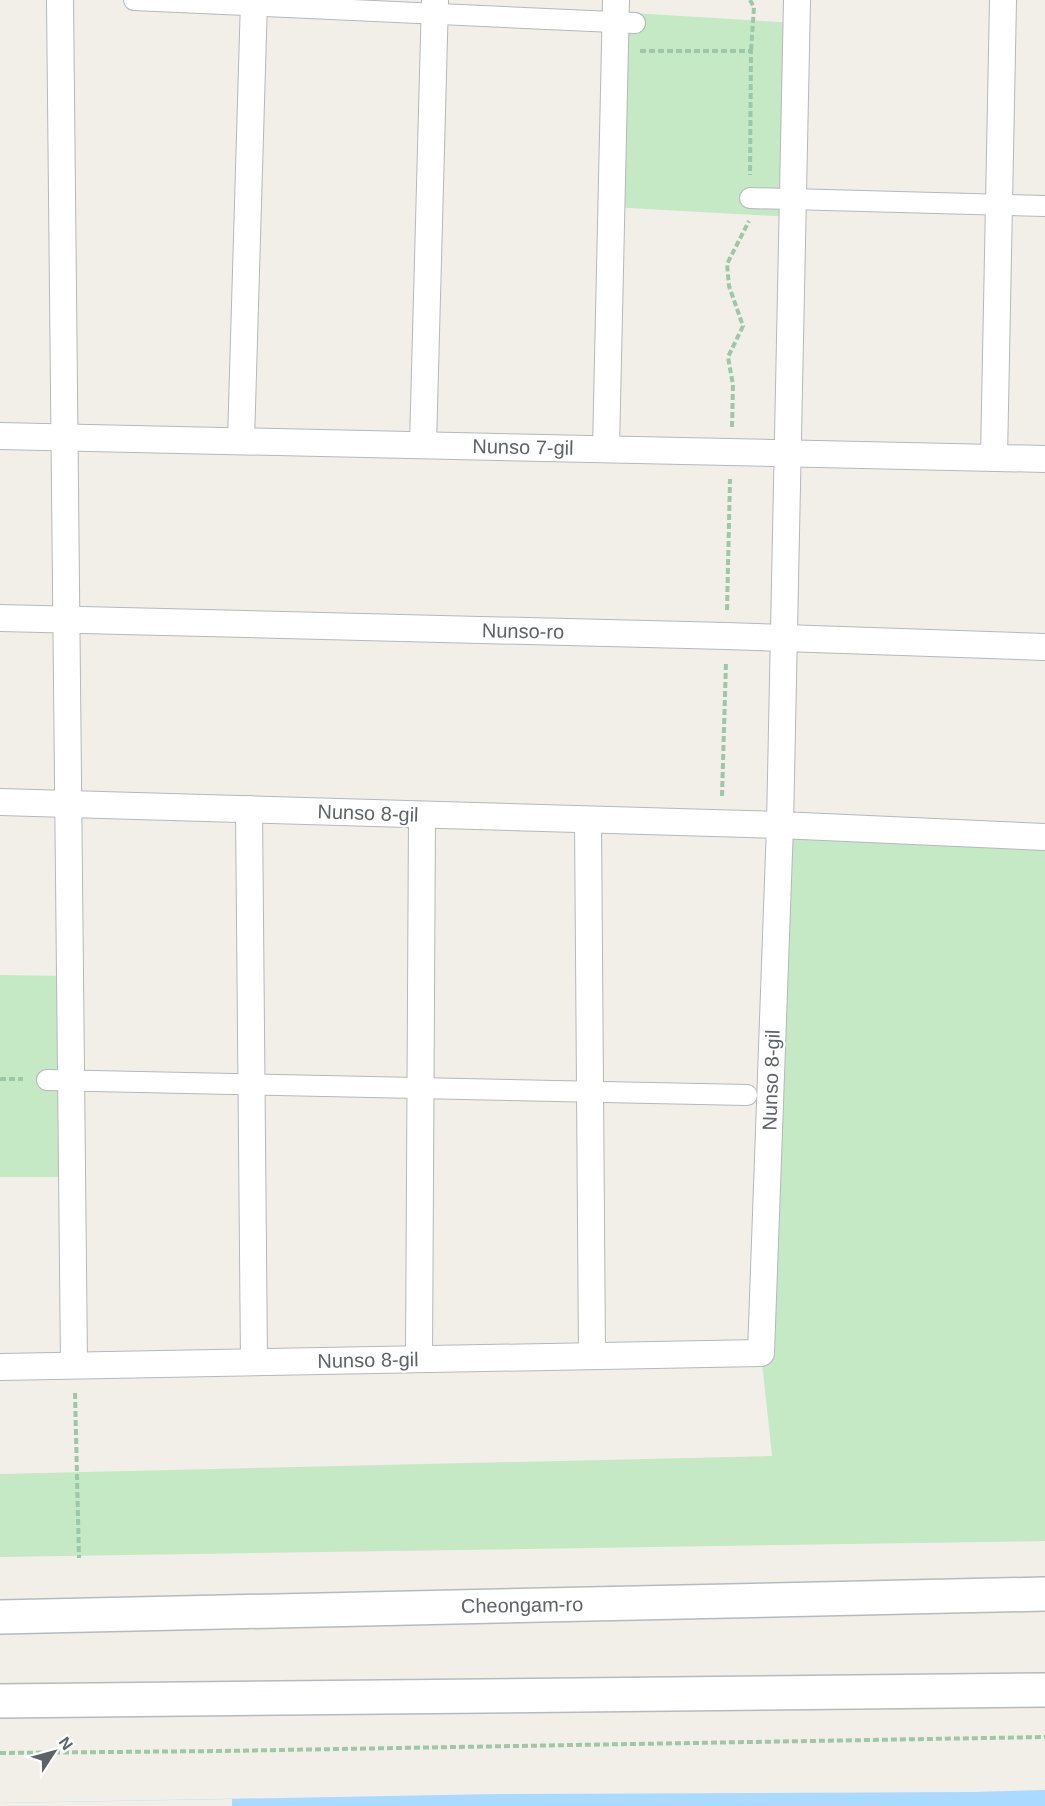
<svg xmlns="http://www.w3.org/2000/svg" width="1045" height="1806" font-family="Arial,sans-serif">
  <style>
    .green { fill: #c5e8c5 }
    .water { fill: #aadaff }
    .pier { fill: #f1efe8 }
    .lines { fill: none; stroke-linecap: round; stroke-linejoin: round }
    .pedestrian-casing { stroke: #b5b8bc; stroke-width: 22 }
    .minor-casing { stroke: #b5b8bc; stroke-width: 28 }
    .secondary-casing { stroke: #b6babf; stroke-width: 36 }
    .path { stroke: #9cc7a9; stroke-width: 4; stroke-dasharray: 6 3; stroke-linecap: butt }
    .pedestrian { stroke: #fff; stroke-width: 20 }
    .minor { stroke: #fff; stroke-width: 26 }
    .secondary { stroke: #fff; stroke-width: 33 }
    .labels { text-anchor: middle; stroke-width: 4.5; stroke-linejoin: round; paint-order: stroke }
    .street-label { font-size: 20px; fill: #5f6368; stroke: #fff }
  </style>
  <rect width="100%" height="100%" fill="#f1efe8"/>
  <g class="green">
    <path d="M615 12 797 23 793 217 611 207Z"/>
    <path d="M780 825 1045 837V1541L0 1557V1474L772 1456 761 1353Z"/>
    <path d="M0 975 69 976 72 1177H0Z"/>
  </g>
  <path class="water" d="M1045 1790V1806H0V1803L498 1794 973 1792Z"/>
  <path class="pier" d="M232 1799V1806H0V1803Z"/>
  <g class="lines">
    <defs>
      <g id="pedestrian">
        <path d="M134 0 635 23"/>
        <path d="M750 198 1045 206"/>
        <path d="M47 1080 747 1095"/>
      </g>
      <g id="minor">
        <path d="M60 0 74 1365"/>
        <path d="M797 0 780 825 1045 837"/>
        <path d="M0 436 1045 459"/>
        <path d="M241 441 254 0"/>
        <path d="M423 445 435 0"/>
        <path d="M606 449 616 0"/>
        <path d="M994 458 1003 0"/>
        <path d="M0 618 726 636 1045 647"/>
        <path d="M0 802 780 825 761 1353 0 1367"/>
        <path d="M249 809 254 1362"/>
        <path d="M588 820 592 1356"/>
        <path d="M419 1359 422 815"/>
      </g>
      <g id="secondary">
        <path d="M0 1617 1045 1594"/>
        <path d="M0 1701 1045 1690"/>
      </g>
    </defs>
    <use href="#pedestrian" class="pedestrian-casing"/>
    <use href="#minor" class="minor-casing"/>
    <use href="#secondary" class="secondary-casing"/>
    <g class="path">
      <path d="M750 0 754 7 751 51"/>
      <path d="M640 51H751L750 175"/>
      <path d="M732 427 733 385 728 357 743 326 729 286 727 264 749 221"/>
      <path d="M727 610 730 479"/>
      <path d="M722 796 726 662"/>
      <path d="M0 1079H23"/>
      <path d="M75 1393 79 1558"/>
      <path d="M0 1753 221 1751 1045 1737"/>
    </g>
    <use href="#pedestrian" class="pedestrian"/>
    <use href="#minor" class="minor"/>
    <use href="#secondary" class="secondary"/>
  </g>
  <g class="labels">
    <g class="street-label">
      <text transform="translate(523 447) rotate(1)" y="7">Nunso 7-gil</text>
      <text transform="translate(523 631) rotate(1)" y="7">Nunso-ro</text>
      <text transform="translate(368 813) rotate(2)" y="7">Nunso 8-gil</text>
      <text transform="translate(771 1080) rotate(-88)" y="7">Nunso 8-gil</text>
      <text transform="translate(368 1360) rotate(-1)" y="7">Nunso 8-gil</text>
      <text transform="translate(522 1605) rotate(-1)" y="7">Cheongam-ro</text>
    </g>
  </g>
  <g transform="translate(54 1752) rotate(54)" stroke="#ffffff" stroke-width="4.5" paint-order="stroke">
  <path d="M0-4.5L10 22L0 15L-10 22Z" fill="#5f6368"/>
  <text y="-9" font-size="16" font-weight="bold" text-anchor="middle" fill="#5f6368">N</text>
  </g>
</svg>
